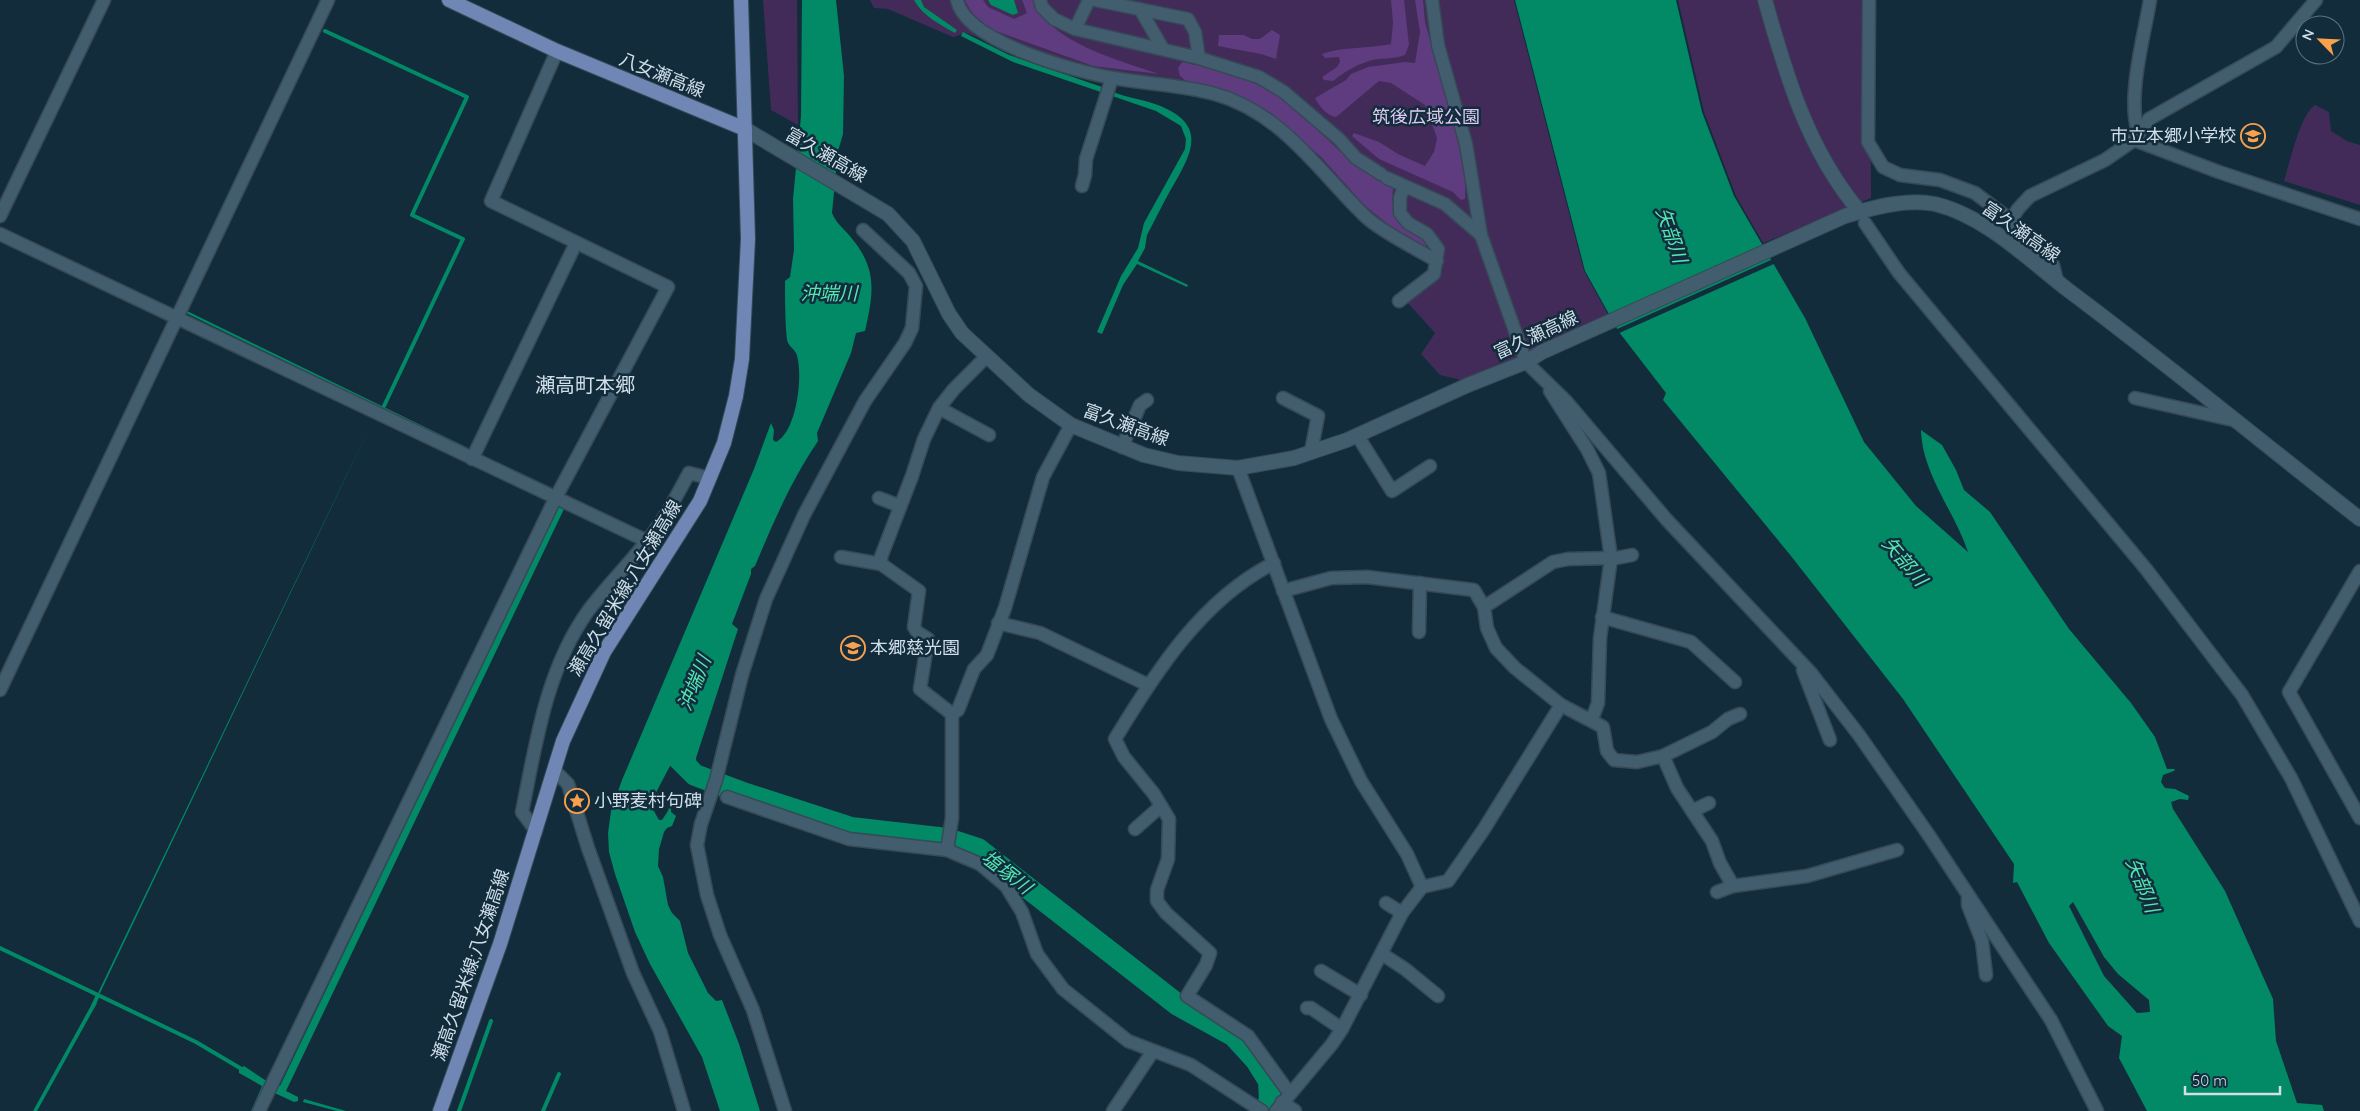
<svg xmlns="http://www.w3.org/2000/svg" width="2360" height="1111" font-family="Quicksand,'Noto Sans JP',sans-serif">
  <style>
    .green { fill: #422b58 }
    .forest { fill: #5f3b80 }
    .water { fill: #028965; fill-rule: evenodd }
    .pier { fill: #122c3c }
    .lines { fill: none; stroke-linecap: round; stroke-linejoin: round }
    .stream { stroke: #028965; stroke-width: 4 }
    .river { stroke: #028965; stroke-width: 22 }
    .minor-casing { stroke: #364956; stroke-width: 15 }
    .tertiary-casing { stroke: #364956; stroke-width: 16 }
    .secondary-casing { stroke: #364956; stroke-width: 16 }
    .primary-casing { stroke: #364956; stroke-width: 16 }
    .minor { stroke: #415d6e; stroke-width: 12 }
    .tertiary { stroke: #415d6e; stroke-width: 14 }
    .secondary { stroke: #415d6e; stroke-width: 14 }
    .primary { stroke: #7087b5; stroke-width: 14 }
    .labels { text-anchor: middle; stroke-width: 5; stroke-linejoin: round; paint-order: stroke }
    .street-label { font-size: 18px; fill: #d0dfe9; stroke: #122c3c }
    .park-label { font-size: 18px; fill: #dcc9f1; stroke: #122c3c }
    .poi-label { font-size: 18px; fill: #d0dfe9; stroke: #122c3c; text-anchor: start }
    .water-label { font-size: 19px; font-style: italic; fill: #54e7b4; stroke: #122c3c }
    .quarter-label { font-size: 20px; fill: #d0dfe9; stroke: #122c3c }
  </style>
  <rect width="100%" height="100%" fill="#122c3c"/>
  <g class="green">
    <path d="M763 0H797L798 125 771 110Z"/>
    <path d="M870 0H1514L1584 271 1610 318 1465 381 1440 375 1421 354 1435 333 1407 302 1439 276 1432 265 1369 225 1300 151 1239 109 1225 103 1012 50 966 33 953 37 888 9 874 8Z"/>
    <path d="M1678 0H1870L1871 198 1763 243 1736 196 1704 112Z"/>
    <path d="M2315 105 2329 112 2331 131 2347 141 2360 145V205L2284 181C2290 162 2300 115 2315 105Z"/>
  </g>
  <g class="forest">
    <path d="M965 0H983L988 7 1014 19 1027 13 1022 0H1033C1050 43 1119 60 1159 74L1093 66 993 30C980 23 971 14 965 0Z"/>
    <path d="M1391 0H1404L1409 45 1405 55C1393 60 1381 57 1369 61 1356 65 1344 72 1333 81L1324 80 1322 77 1337 67 1340 62 1339 57 1325 58 1322 54C1344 46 1368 49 1391 44L1393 23Z"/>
    <path d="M1415 0H1423L1425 22 1466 170 1465 199 1461 200 1453 192 1379 159 1352 136 1354 133 1379 142 1398 154 1425 166 1434 152 1437 138 1425 105 1391 83 1379 81 1336 117C1327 116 1319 106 1315 98L1346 80 1351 74 1368 67 1405 62 1415 63 1420 32Z"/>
    <path d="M1272 30 1280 35 1276 59 1261 54 1218 46 1219 35H1244L1252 39H1260Z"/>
    <path d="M1182 62 1243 75 1263 87 1287 102 1352 162 1393 188C1391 213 1394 221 1416 234 1421 237 1425 239 1428 245L1424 248 1401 235 1364 205 1322 158 1277 118 1216 87 1187 82 1180 76 1178 68Z"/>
  </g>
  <g class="water">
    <path d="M802 0H836L844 76 843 134 838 151 832 213C837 225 846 230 853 240 878 271 873 295 865 331L856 333 851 353 817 433 818 441C792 479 773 523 755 566L751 569V574L732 624 738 629 696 758 697 768 700 772 696 782C686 778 682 768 671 764L650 804 659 820H662L668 811 670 803 682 797 671 809V812L676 816 672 826 667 828 664 832 659 849 658 866 663 877 668 905 672 913 680 921 688 953 708 993 716 1001 722 1000 739 1044 760 1111H720L702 1057 650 964 635 932 615 874 609 852 608 833 611 811 622 780 754 469 771 423 774 430 773 440 776 442C797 432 804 372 796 353 794 349 790 347 788 343 785 335 785 292 785 281L790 277 794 250 793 199 801 116Z"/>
    <path d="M914 0H921L924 7 957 30 955 33C939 24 923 16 914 0Z"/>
    <path d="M988 0H1014L1018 13 1013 15 991 5Z"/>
    <path d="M1515 0H1676L1702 112 1734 196 1805 318 1864 442 1916 506 1968 552C1955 512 1922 474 1921 430L1942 445 1956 470 1964 490 1990 512 2069 629 2131 703 2155 737 2167 769H2175L2174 771 2163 775 2161 782 2165 788 2175 789 2189 796 2188 800 2180 799 2171 802 2173 809 2225 891 2273 999 2276 1041 2297 1103 2322 1105 2324 1111H2147L2119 1058 2122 1036 2108 1026 2049 943 2017 882 2013 883 2014 864 1903 699 1791 556 1663 400 1666 393 1619 332 1585 271ZM2073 902 2104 957 2118 974 2149 1000 2150 1012 2137 1013 2104 976 2069 906Z"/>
    <path d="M963 32 1009 55 1105 88C1121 97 1138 98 1155 104 1210 124 1192 153 1170 191 1162 205 1155 220 1147 235L1145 248 1138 261 1188 285 1187 287 1137 264 1123 285 1102 334 1097 332 1121 276 1138 248 1144 223 1185 149 1186 139 1181 126 1156 111 1013 62 961 36Z"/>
    <path d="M187 311 470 449 469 450 186 313Z"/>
    <path d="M373 420 100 993H98Z"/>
    <path d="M558 507 564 509 286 1091 298 1097V1101L294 1102 266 1089 254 1111H251L262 1086 239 1073V1069L244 1066 268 1082 280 1086Z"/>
    <path d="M93 1002 97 1003 37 1111H33Z"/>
    <path d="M304 1099 346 1111H337L303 1102Z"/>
  </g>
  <path class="pier" d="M1773 259 1776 263 1617 334 1615 330Z"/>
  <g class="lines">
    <g class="stream">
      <path d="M325 31 467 97 412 215 463 239 384 406"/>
      <path d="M0 948 196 1042 240 1068"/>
      <path d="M93 1006 98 995"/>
      <path d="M459 1111 491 1021"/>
      <path d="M543 1111 559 1074"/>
    </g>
    <path class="river" d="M677 757 695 775 746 794 851 828 947 839 978 849 1178 1005 1234 1036 1256 1060 1269 1081 1270 1101 1264 1111"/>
    <defs>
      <g id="minor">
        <path d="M957 0C965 42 1077 72 1114 78 1147 84 1183 85 1215 94 1283 113 1319 172 1366 217 1382 232 1417 249 1437 261"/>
        <path d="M1040 0 1042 7 1054 19 1075 29 1199 58 1259 77 1284 92 1339 139 1356 158 1381 174"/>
        <path d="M1095 0 1188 19 1195 32 1199 58"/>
        <path d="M1432 0 1438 45 1466 144 1481 235 1526 362 1566 401 1666 519 1811 673 1859 735 1928 834 2051 1020 2097 1111"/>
        <path d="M1869 0 1868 142 1883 167 1900 175 1940 180 1975 193 2011 220 2053 265 2057 281"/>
        <path d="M1140 9 1163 49"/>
        <path d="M1075 29 1089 0"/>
        <path d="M2138 132C2127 96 2144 37 2150 0"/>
        <path d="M2134 140 2219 172 2360 219"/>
        <path d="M1387 178 1445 204 1481 235"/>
        <path d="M1082 186 1085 175 1086 159 1112 78"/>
        <path d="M0 216 104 0"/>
        <path d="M2011 220 2018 209 2030 196 2105 160 2134 140 2149 119 2276 47 2316 0"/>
        <path d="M1865 223 1899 273 2146 569 2242 695 2291 778 2360 921"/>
        <path d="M0 234 647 541"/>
        <path d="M1399 301 1434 274 1438 249 1427 234 1408 223 1400 213V198L1404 186"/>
        <path d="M1550 391 1587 449 1599 473 1611 558 1600 638 1598 703 1592 719"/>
        <path d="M1283 398 1318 416 1311 452"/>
        <path d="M2135 398 2233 420"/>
        <path d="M939 408 989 435"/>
        <path d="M1357 435 1392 491 1430 466"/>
        <path d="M1122 447 1140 405 1147 400"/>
        <path d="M472 459 576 243"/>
        <path d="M1238 468 1331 719 1361 781 1407 854 1422 887"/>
        <path d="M879 498 900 506"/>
        <path d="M841 557 881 564 919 591 914 627 917 632 928 639 920 689 952 714"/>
        <path d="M1611 559 1632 555"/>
        <path d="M1274 563C1202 599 1155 673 1115 739L1124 757 1154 794 1169 819 1168 859 1157 890V901L1166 913 1210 953 1206 965 1187 996 1248 1036 1290 1094"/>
        <path d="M881 564V557L912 476 924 439 939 408 954 389 987 356"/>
        <path d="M2360 571 2289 692 2360 818"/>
        <path d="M1283 591 1331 578 1367 577 1474 590 1484 607 1487 628 1496 648 1515 668 1561 705 1603 727 1607 751 1614 760 1637 762 1663 756 1712 732 1728 719 1740 714"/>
        <path d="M1484 607 1553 562 1568 559 1611 558"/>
        <path d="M1602 617 1691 642 1735 682"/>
        <path d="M998 623 1040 633 1148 685"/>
        <path d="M1419 632 1420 583"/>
        <path d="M1803 670 1830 740"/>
        <path d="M0 690 328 0"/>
        <path d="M1663 756 1677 788 1712 841 1720 863 1733 886"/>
        <path d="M554 770 568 784 588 848 633 973 660 1031 684 1111"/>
        <path d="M727 797 849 839 947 850 980 864 1006 886 1022 912 1037 954 1063 989 1128 1041 1191 1065 1262 1111"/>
        <path d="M1692 811 1709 803"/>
        <path d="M1135 829 1161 806"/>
        <path d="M536 831 522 812C536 743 546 670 588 611 606 587 628 565 647 541 664 520 676 497 689 473L709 478"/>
        <path d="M947 850 952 818V714L958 710 974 669 987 655 1005 608 1043 477 1071 425"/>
        <path d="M1717 892 1733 886 1807 876 1897 850"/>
        <path d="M1968 898V905L1982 941 1986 975"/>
        <path d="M1386 903 1402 913"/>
        <path d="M1382 954 1405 969 1438 996"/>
        <path d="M1321 971 1361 995"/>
        <path d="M1307 1008H1311L1342 1029"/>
        <path d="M1282 1102 1295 1111"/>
        <path d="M259 1111 555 499 668 287 491 201 557 51"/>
        <path d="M785 1111 753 1010 720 935 707 895 697 845 701 824 716 780 742 675 766 599 804 515 865 401 905 343 912 328 916 286 909 273 863 230"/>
        <path d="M1113 1111 1153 1051"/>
        <path d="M1276 1111 1332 1044 1342 1029 1402 913 1422 887 1448 881 1484 829 1561 705"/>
      </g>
      <path id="tertiary" d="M1765 0C1786 75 1808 151 1860 212"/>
      <path id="secondary" d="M745 129 888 214 913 241 949 314 962 333 1029 395 1071 425 1144 455 1178 463 1238 468 1294 458 1347 440 1468 385 1526 362 1542 352 1845 216C1872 208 1906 198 1935 204 1985 216 2028 259 2068 290 2167 364 2263 443 2360 519"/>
      <g id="primary">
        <path d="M449 0 557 51 745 129"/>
        <path d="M440 1111 500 944 563 741 604 652 700 501 724 443 736 396 742 359 748 239 741 0"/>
      </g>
    </defs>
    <use href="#minor" class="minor-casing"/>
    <use href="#tertiary" class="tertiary-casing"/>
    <use href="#secondary" class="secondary-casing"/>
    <use href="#primary" class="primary-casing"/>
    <use href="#minor" class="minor"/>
    <use href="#tertiary" class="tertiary"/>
    <use href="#secondary" class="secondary"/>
    <use href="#primary" class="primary"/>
  </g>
  <defs>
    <symbol id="school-ring" viewBox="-11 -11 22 22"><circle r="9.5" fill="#122c3c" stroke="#f9a04c" stroke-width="1.5"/><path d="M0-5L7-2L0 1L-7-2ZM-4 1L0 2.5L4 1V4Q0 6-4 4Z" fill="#f9a04c"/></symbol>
    <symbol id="sight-ring" viewBox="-11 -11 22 22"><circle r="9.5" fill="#122c3c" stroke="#f9a04c" stroke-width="1.5"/><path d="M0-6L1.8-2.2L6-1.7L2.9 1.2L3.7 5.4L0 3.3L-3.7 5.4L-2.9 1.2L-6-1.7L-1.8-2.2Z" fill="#f9a04c"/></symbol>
  </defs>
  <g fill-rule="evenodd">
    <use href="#school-ring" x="2239" y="122" width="28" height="28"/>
    <use href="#school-ring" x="839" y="634" width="28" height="28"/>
    <use href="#sight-ring" x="563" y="787" width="28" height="28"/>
  </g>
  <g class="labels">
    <g class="street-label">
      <text transform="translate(662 75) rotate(22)" y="6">八女瀬高線</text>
      <text transform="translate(826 155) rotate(30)" y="6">富久瀬高線</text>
      <text transform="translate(2021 232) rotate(35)" y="6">富久瀬高線</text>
      <text transform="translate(1536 335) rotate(-25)" y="6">富久瀬高線</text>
      <text transform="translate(1126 425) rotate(20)" y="6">富久瀬高線</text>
      <text transform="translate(625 588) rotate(-59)" y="6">瀬高久留米線;八女瀬高線</text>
      <text transform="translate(471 965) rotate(-71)" y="6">瀬高久留米線;八女瀬高線</text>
    </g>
    <g class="park-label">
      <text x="1426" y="123">筑後広域公園</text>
    </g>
    <g class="poi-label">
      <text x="2236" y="142" text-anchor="end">市立本郷小学校</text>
      <text x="870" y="654">本郷慈光園</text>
      <text x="594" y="807">小野麦村句碑</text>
    </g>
    <g class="water-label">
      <text transform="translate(1672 235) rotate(71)" y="7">矢部川</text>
      <text x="829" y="300">沖端川</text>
      <text transform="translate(1905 561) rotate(50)" y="7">矢部川</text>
      <text transform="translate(694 683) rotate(-68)" y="7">沖端川</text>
      <text transform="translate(1007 872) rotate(38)" y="7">塩塚川</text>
      <text transform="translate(2143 885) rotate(68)" y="7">矢部川</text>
    </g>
    <g class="quarter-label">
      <text x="585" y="392">瀬高町本郷</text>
    </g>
  </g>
  <g transform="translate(2320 40) rotate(294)"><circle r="24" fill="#122c3c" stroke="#5e7481"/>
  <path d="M0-4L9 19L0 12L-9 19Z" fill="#f9a04c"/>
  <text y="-8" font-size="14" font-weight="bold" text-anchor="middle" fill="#d0dfe9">N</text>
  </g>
  <path d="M2185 1086v8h95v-8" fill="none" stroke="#d0dfe9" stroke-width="2.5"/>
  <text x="2192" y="1086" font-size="15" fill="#d0dfe9" stroke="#122c3c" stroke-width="4" paint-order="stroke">50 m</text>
</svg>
